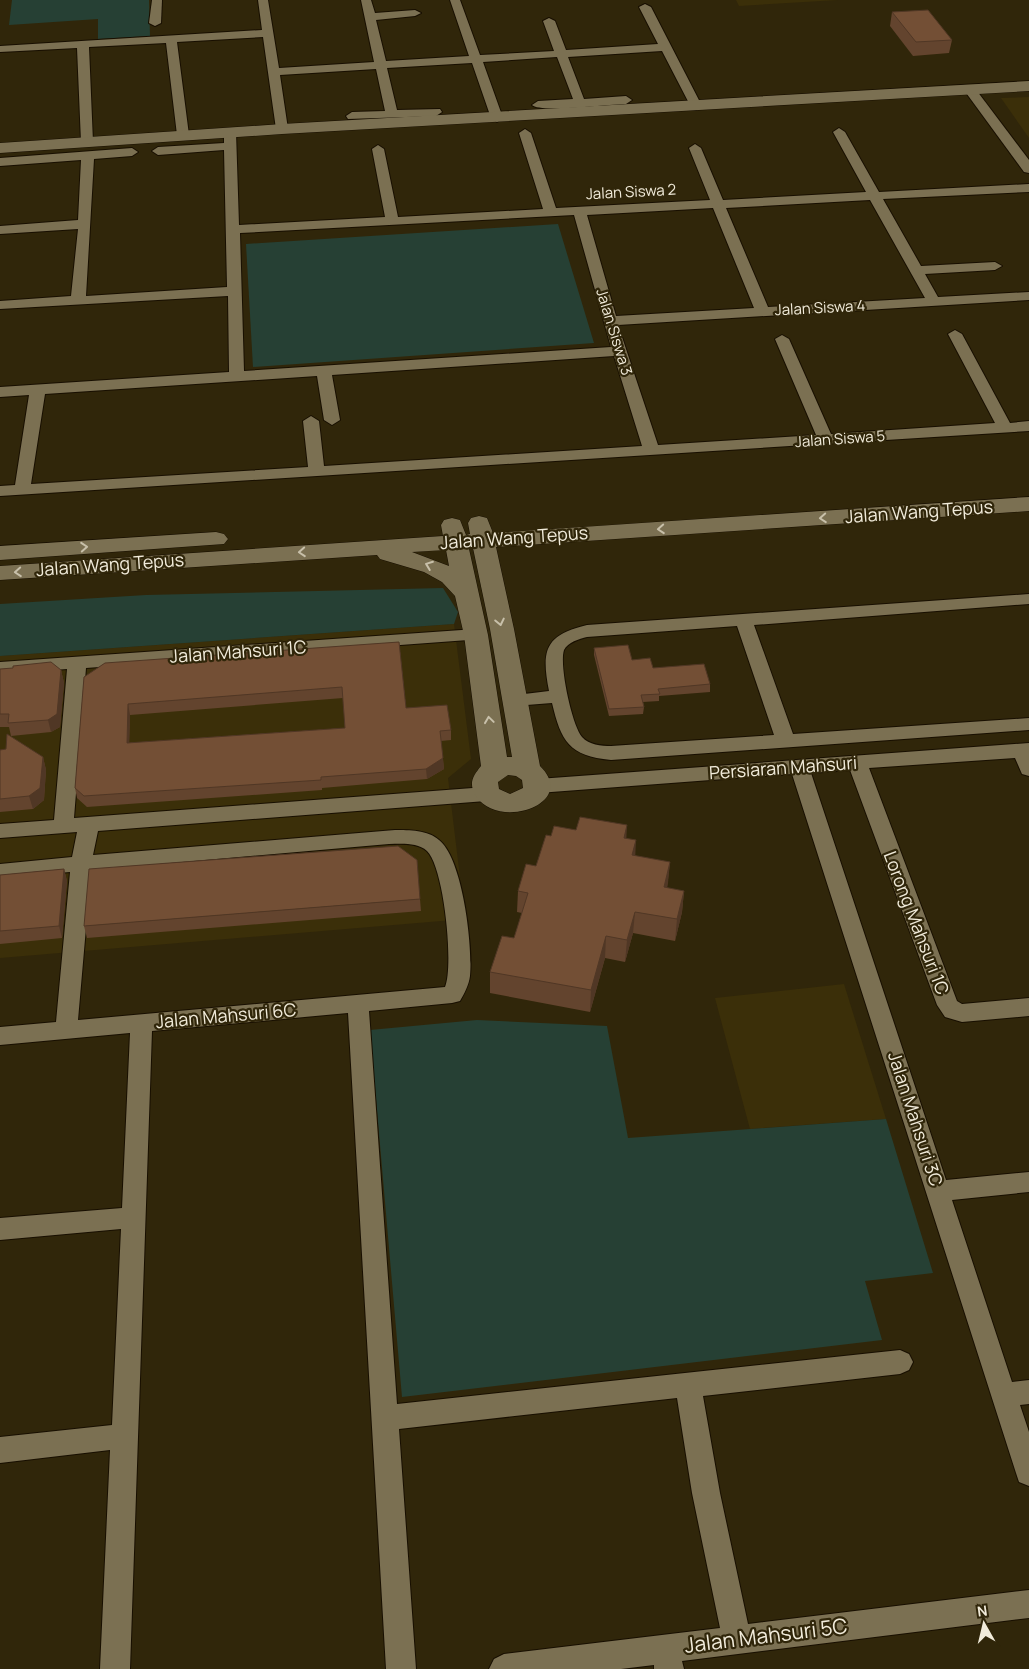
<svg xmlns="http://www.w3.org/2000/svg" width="1029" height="1669" font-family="Manrope,sans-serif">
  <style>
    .built { fill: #3b2f09 }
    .green { fill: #264034 }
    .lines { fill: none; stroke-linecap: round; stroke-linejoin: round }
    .street-casing { stroke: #180f00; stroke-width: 2 }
    .secondary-casing { stroke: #180f00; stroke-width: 1 }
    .street { fill: #7b7052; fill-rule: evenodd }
    .secondary { fill: #7b7052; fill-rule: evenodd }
    .wall { fill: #63442e; fill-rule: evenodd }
    .shaded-wall { fill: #503725 }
    .building { fill: #734f35; stroke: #503725; fill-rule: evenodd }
    .oneway { stroke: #c8c0aa }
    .labels { text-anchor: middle; stroke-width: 4.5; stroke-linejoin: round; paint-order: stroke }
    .far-street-label { font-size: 15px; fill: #f1ebda; stroke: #30260a }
    .street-label { font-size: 18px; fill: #f1ebda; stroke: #30260a }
    .near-street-label { font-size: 21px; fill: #f1ebda; stroke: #30260a }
  </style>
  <rect width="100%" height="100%" fill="#30260a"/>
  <g class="built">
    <path d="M736 0H838L739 6Z"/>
    <path d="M1029 97V138L1001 98Z"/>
    <path d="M454 624 471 759 448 778 465 919 0 958V656Z"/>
    <path d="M844 984 886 1119 750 1129 715 998Z"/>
  </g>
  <g class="green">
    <path d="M12 0H149L150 36 98 39V19L9 25Z"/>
    <path d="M558 224 594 343 253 367 246 244Z"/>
    <path d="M443 588 458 612 454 624 0 656V604L146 595Z"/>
    <path d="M477 1020 607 1026 628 1138 886 1119 933 1273 865 1281 882 1340 402 1397 370 1030Z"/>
  </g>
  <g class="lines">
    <defs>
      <g id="street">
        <path d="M152 0H162L161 23 155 26 149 23Z"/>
        <path d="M258 0H268L279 68 374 62 361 0H371L375 13 415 10 421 13 415 16 376 20 386 61 469 56 450 0H460L480 55 554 51 543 21 549 18 555 21 566 50 658 44 639 7 645 4 651 7 702 106 696 110 692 109 662 51 568 57 584 99 626 96 632 100 626 104C611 104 539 113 532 105L538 101 573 99 557 57 483 62 503 118 497 122 491 118 472 63 387 68 397 110 440 109 442 112 436 116 348 119 346 116 352 112 385 111 376 69 280 75 288 129 282 133 276 129 263 37 177 42 189 135 183 139 177 135 166 43 89 47 93 142 87 146 81 142 77 48 0 52V46L262 30Z"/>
        <path d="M970 86 974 87 1029 160V173L1024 172 964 90Z"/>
        <path d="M230 128 236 132 239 225 385 217 372 149 378 145 384 149 398 217 543 209 519 133 525 129 531 133 556 208 710 200 689 148 695 144 701 148 723 200 866 192 833 132 839 128 845 132 879 192 1029 184V192L883 199 921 266 995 262 1002 266 995 270 925 274 938 297 1029 292V300L618 325 658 445 816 435 775 339 782 335 789 339 831 434 995 423 948 334 955 330 962 334 1010 423 1029 421V431L0 496V486L15 485 29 395 0 397V387L229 372 228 296 0 309V301L71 296 78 229 0 234V226L78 220 81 160 0 166V158L132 148 138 152 132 156 94 159 86 296 227 287 224 150 158 155 152 151 158 147 224 143V132ZM870 200 925 298 768 307 726 208ZM713 208 754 308 616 316 587 215ZM574 215 611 347 244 371 240 233ZM614 356 642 446 324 466 319 421 311 416 303 421 308 467 31 484 45 394 317 376 324 420 332 425 340 420 332 375Z"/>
        <path d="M1029 594V604L754 625 793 734 1029 718V730L611 760C569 756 561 741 552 703L514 706 507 704 505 700 507 696 549 691C541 650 545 635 587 625ZM737 626 774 735 611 746C601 746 589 745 582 737 572 725 559 665 564 650 568 642 579 639 587 637Z"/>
        <path d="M476 629 482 631 485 635 482 639 86 668 74 818 486 787 493 789 496 794 493 799 486 801 98 831 93 855 395 830C409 830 428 830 439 840 463 859 473 947 470 976 469 985 464 994 460 1001L452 1003 369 1011 397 1404 900 1350 909 1354 913 1362 909 1370 900 1374 703 1396 720 1493 748 1624 1029 1590V1618L682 1661 684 1669H654V1665L621 1669H489L494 1659 504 1654 720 1628 692 1493 677 1398 399 1429 416 1669H386L348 1013 152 1031 130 1669H100L110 1450 0 1463V1437L112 1425 121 1229 0 1240V1218L122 1208 130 1033 0 1045V1027L56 1022 70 872 0 878V864L72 857 77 832 0 838V824L54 820 67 669 0 674V662ZM389 844C401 844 417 842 427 851 444 867 454 966 445 987L78 1020 91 870Z"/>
        <path d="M1029 743V776L1022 774 1015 758 869 768 957 1001 962 1004 1029 998V1016L962 1022 945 1017 937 1005 850 770 811 773 946 1180 1029 1172V1192L952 1200 1012 1382 1029 1380V1404L1020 1405 1029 1432V1486L1019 1482 1016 1473 792 774 538 793 531 791 528 786 531 781 538 779Z"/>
      </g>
      <g id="secondary">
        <path d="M1029 81V91L282 134 0 153V143L282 124Z"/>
        <path d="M1029 497V511L496 547 514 629 540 766C579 804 498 831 476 796 468 783 473 776 481 766L464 635 455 596 442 582 424 572 380 559 377 555 0 580V566L443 536 441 525 444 520 452 518 460 520 466 535 470 534 468 523 471 518 479 516 487 518 493 533ZM473 548 490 629 512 757H507L488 635 469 549ZM446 550 449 566 412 552ZM508 775 516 776 522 780 523 788 510 794 499 789 498 782Z"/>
        <path d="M216 532 224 534 228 539 224 544 0 560V546Z"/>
      </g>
    </defs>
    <use href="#street" class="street-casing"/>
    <use href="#secondary" class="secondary-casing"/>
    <use href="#street" class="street"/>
    <use href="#secondary" class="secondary"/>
  </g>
  <g class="wall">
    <path d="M892 12 952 40 949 53 913 56 890 26Z"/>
    <path d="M399 642 406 708 451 730V740L441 741 444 769 427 779 322 788V790L87 807 77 798 75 788 84 677ZM343 698 345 728 129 743 130 715Z"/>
    <path d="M594 648 632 660 653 668 710 684V692L659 696V701L643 702 644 707 643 714 609 716 594 655Z"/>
    <path d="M0 669 61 670 64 683 60 727 51 732 11 736 9 727H0Z"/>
    <path d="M0 750 43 757 46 770 44 800 33 809 0 812Z"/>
    <path d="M551 836 627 839 635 856 670 862 667 888 684 891 682 912 675 941 633 933 625 962 605 958 590 1012 490 993V972L514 938 522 913 517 912 518 891 536 866Z"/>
    <path d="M64 869 67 881 62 938 0 944V875Z"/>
    <path d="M420 899 421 911 87 938 84 926Z"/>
  </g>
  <g class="shaded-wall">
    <path d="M61 670 64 683 60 727 51 732 48 720Z"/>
    <path d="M128 704 130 715 129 753 127 743Z"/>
    <path d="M43 757 46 770 44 800 33 809 29 796Z"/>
    <path d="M443 758 444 769 427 779 426 769Z"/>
    <path d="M627 825 626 846 624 838Z"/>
    <path d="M636 840 635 862 632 855Z"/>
    <path d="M670 862 668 883 662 909 664 887Z"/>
    <path d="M64 869 67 881 62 938 59 926Z"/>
    <path d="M684 891 682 912 675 941 677 919Z"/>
    <path d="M635 912 633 933 625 962 627 940Z"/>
    <path d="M606 936 605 958 590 1012 591 990Z"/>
  </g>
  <g class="building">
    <path d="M928 10 952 40 916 42 892 12Z"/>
    <path d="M399 642 406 708 447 705 451 730 440 731 443 758 426 769 321 777V780L84 796 75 788 84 677 105 663ZM342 687 345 728 127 743 128 704Z"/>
    <path d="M628 645 632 660 650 658 653 668 704 664 710 684 658 689 660 694 641 695 644 707 609 709 594 648Z"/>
    <path d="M51 662 61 670 57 714 48 720 8 723 9 714H0V669L13 668V666Z"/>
    <path d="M7 734 43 757 40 788 29 796 0 799V750L6 749Z"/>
    <path d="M580 817 627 825 624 838 636 840 632 855 670 862 664 887 684 891 677 919 635 912 627 940 606 936 591 990 490 972 502 936 514 938 528 893 518 891 526 864 536 866 546 835 551 836 554 826 576 830Z"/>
    <path d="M398 846 417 860 420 899 84 926 89 869Z"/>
    <path d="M64 869 59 926 0 931V875Z"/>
  </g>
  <defs><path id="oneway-chevron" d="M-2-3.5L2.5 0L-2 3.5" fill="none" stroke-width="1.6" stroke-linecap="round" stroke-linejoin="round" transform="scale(1.25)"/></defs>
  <g class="oneway">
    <use href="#oneway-chevron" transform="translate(823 518) rotate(176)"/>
    <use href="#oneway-chevron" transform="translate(661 529) rotate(176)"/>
    <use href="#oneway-chevron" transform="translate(84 547) rotate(-4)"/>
    <use href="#oneway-chevron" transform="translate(302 552) rotate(176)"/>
    <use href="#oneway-chevron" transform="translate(429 565) rotate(-159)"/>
    <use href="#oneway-chevron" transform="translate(18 572) rotate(176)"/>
    <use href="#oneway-chevron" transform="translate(500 622) rotate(78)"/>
    <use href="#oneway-chevron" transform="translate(489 720) rotate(-98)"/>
  </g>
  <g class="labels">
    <g class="far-street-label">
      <text transform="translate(631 192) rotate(-3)" y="5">Jalan Siswa 2</text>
      <text transform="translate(820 308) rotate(-3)" y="5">Jalan Siswa 4</text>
      <text transform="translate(614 332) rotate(73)" y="5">Jalan Siswa 3</text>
      <text transform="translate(840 439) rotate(-4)" y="5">Jalan Siswa 5</text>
    </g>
    <g class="street-label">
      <text transform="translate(919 512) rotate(-4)" y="6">Jalan Wang Tepus</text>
      <text transform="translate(514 538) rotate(-4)" y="6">Jalan Wang Tepus</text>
      <text transform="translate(110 565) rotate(-4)" y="6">Jalan Wang Tepus</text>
      <text transform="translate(238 652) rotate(-4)" y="6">Jalan Mahsuri 1C</text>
      <text transform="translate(783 768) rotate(-4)" y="6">Persiaran Mahsuri</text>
      <text transform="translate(916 923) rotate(69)" y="6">Lorong Mahsuri 1C</text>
      <text transform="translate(226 1016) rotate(-5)" y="6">Jalan Mahsuri 6C</text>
      <text transform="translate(915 1119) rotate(72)" y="6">Jalan Mahsuri 3C</text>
    </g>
    <g class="near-street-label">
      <text transform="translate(766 1636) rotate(-7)" y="7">Jalan Mahsuri 5C</text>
    </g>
  </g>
  <g transform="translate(984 1624) rotate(352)" stroke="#30260a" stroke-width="4" paint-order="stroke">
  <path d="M0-4L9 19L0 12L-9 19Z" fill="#f1ebda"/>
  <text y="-8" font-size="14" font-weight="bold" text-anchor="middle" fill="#f1ebda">N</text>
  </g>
</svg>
